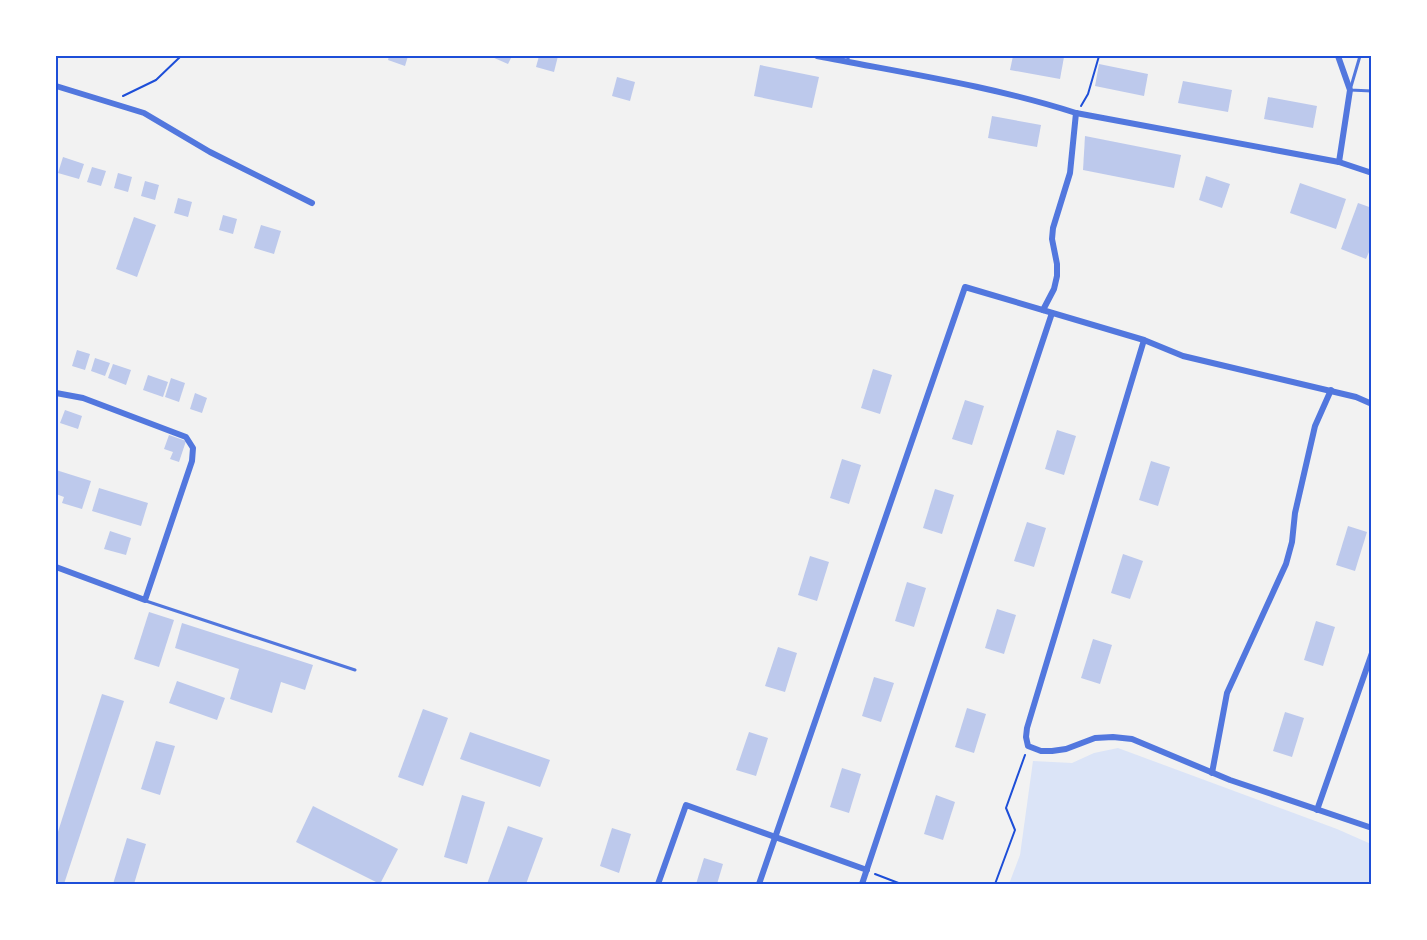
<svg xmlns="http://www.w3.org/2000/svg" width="1427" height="940" font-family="'Crimson Pro',serif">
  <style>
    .green { fill: #dbe4f7 }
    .building { fill: #bdc9ec }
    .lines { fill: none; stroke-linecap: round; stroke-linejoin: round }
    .path { stroke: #1d4ed8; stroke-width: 2 }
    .service { stroke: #5277de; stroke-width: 3 }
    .minor { stroke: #5277de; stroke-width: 6 }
    .neatline { fill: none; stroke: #1d4ed8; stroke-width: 2 }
  </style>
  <rect width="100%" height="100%" fill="#f2f2f2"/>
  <path class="green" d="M1118 748 1337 829 1371 844V884H1009L1020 855 1033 761 1072 763 1094 753Z"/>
  <g class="building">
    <path d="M389 56H408L405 66 388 60Z"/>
    <path d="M492 56H512L508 64 492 57Z"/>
    <path d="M539 56H558L554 72 536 67Z"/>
    <path d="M1013 56 1064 57 1060 79 1010 70Z"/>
    <path d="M1099 64 1148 74 1144 96 1095 86Z"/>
    <path d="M760 65 819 77 812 108 754 96Z"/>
    <path d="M617 77 635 82 630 101 612 96Z"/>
    <path d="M1183 81 1232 90 1228 112 1178 103Z"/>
    <path d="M1268 97 1317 106 1313 128 1264 119Z"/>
    <path d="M992 116 1041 125 1037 147 988 138Z"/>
    <path d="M1085 136 1181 155 1174 188 1083 170Z"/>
    <path d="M63 157 84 164 79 179 58 173Z"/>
    <path d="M92 167 106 171 101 186 87 182Z"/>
    <path d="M118 173 132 177 128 192 114 188Z"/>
    <path d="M1206 176 1230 184 1222 208 1199 200Z"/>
    <path d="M145 181 159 185 155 200 141 196Z"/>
    <path d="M1300 183 1346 199 1336 229 1290 213Z"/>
    <path d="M178 198 192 202 188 217 174 213Z"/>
    <path d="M1358 203 1372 208V245L1366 259 1341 249Z"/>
    <path d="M223 215 237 219 233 234 219 230Z"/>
    <path d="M134 217 156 225 137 277 116 269Z"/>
    <path d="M261 225 281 231 274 254 254 248Z"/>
    <path d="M77 350 90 354 85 370 72 366Z"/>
    <path d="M95 358 110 363 105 376 91 371Z"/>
    <path d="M113 364 131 370 126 385 108 378Z"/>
    <path d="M873 369 892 375 880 414 861 408Z"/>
    <path d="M148 375 168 382 163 397 143 390Z"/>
    <path d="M171 378 185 383 179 402 165 397Z"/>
    <path d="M195 393 207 398 202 413 190 409Z"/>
    <path d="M965 400 984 406 972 445 952 439Z"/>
    <path d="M65 410 82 416 78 429 60 423Z"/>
    <path d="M1057 430 1076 436 1064 475 1045 469Z"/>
    <path d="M169 435 186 441 179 462 170 459 173 452 164 449Z"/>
    <path d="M842 459 861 465 849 504 830 498Z"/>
    <path d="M1151 461 1170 467 1158 506 1139 500Z"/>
    <path d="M56 470 91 481 82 509 62 503 64 497 56 494Z"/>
    <path d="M99 488 148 503 141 526 92 511Z"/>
    <path d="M935 489 954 495 942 534 923 528Z"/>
    <path d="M1027 522 1046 528 1034 567 1014 561Z"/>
    <path d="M1348 526 1367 532 1355 571 1336 565Z"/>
    <path d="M110 531 131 538 126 555 104 549Z"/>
    <path d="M1123 554 1143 561 1130 599 1111 593Z"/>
    <path d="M810 556 829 562 817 601 798 595Z"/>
    <path d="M907 582 926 588 914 627 895 621Z"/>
    <path d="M997 609 1016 615 1004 654 985 648Z"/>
    <path d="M149 612 174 620 159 667 134 659Z"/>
    <path d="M1316 621 1335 627 1323 666 1304 660Z"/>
    <path d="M182 623 313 665 305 690 281 682 272 713 230 699 239 669 175 648Z"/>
    <path d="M1093 639 1112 645 1100 684 1081 678Z"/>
    <path d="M778 647 797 653 785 692 765 686Z"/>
    <path d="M874 677 894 683 881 722 862 716Z"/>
    <path d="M177 681 225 698 217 720 169 703Z"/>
    <path d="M102 694 124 701 64 884H56V838Z"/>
    <path d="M967 708 986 714 974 753 955 747Z"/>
    <path d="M423 709 448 718 423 786 398 777Z"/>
    <path d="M1285 712 1304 718 1292 757 1273 751Z"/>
    <path d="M470 732 550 760 540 787 460 759Z"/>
    <path d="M749 732 768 738 756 776 736 770Z"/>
    <path d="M156 741 175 746 160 795 141 789Z"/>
    <path d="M842 768 861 774 849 813 830 807Z"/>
    <path d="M462 795 485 802 467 864 444 857Z"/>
    <path d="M936 795 955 802 943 840 924 834Z"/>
    <path d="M313 806 398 849 380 884 296 842Z"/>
    <path d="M508 826 543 838 526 884H487Z"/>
    <path d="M612 828 631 834 619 873 600 866Z"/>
    <path d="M127 838 146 844 134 884H113Z"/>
    <path d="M704 858 723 864 717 884H696Z"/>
  </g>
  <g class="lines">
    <g class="path">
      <path d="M123 96 156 80 181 56"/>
      <path d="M1081 106 1088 94 1099 56"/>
      <path d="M875 874 901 884"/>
      <path d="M995 884 1015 830 1006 808 1025 755"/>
    </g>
    <g class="service">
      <path d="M1360 56 1350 90 1372 91"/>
      <path d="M847 61 849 56"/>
      <path d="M146 601 355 670"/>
    </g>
    <g class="minor">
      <path d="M817 56C904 73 992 86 1076 113L1339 162 1372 173"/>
      <path d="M1338 56 1350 90 1339 162"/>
      <path d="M56 86 144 113 210 152 312 203"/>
      <path d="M1043 310 1054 289 1057 276V264L1052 239 1053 228 1070 173 1076 113"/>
      <path d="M1144 340 1027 728 1026 737 1028 746 1041 751H1052L1066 749 1095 738 1113 737 1132 739 1230 780 1372 828"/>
      <path d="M56 393 83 398 186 437 193 448 192 461 145 600 56 567"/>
      <path d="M1212 773 1227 693 1286 564 1292 542 1295 513 1315 426 1331 390"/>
      <path d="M1317 810 1372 653"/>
      <path d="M658 884 686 805 867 870"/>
      <path d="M759 884 965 287 1144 340 1183 356 1356 397 1372 404"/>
      <path d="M862 884 1052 313"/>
    </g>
  </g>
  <rect width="1427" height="940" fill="none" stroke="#ffffff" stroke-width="114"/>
  <rect x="57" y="57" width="1313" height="826" class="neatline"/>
</svg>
